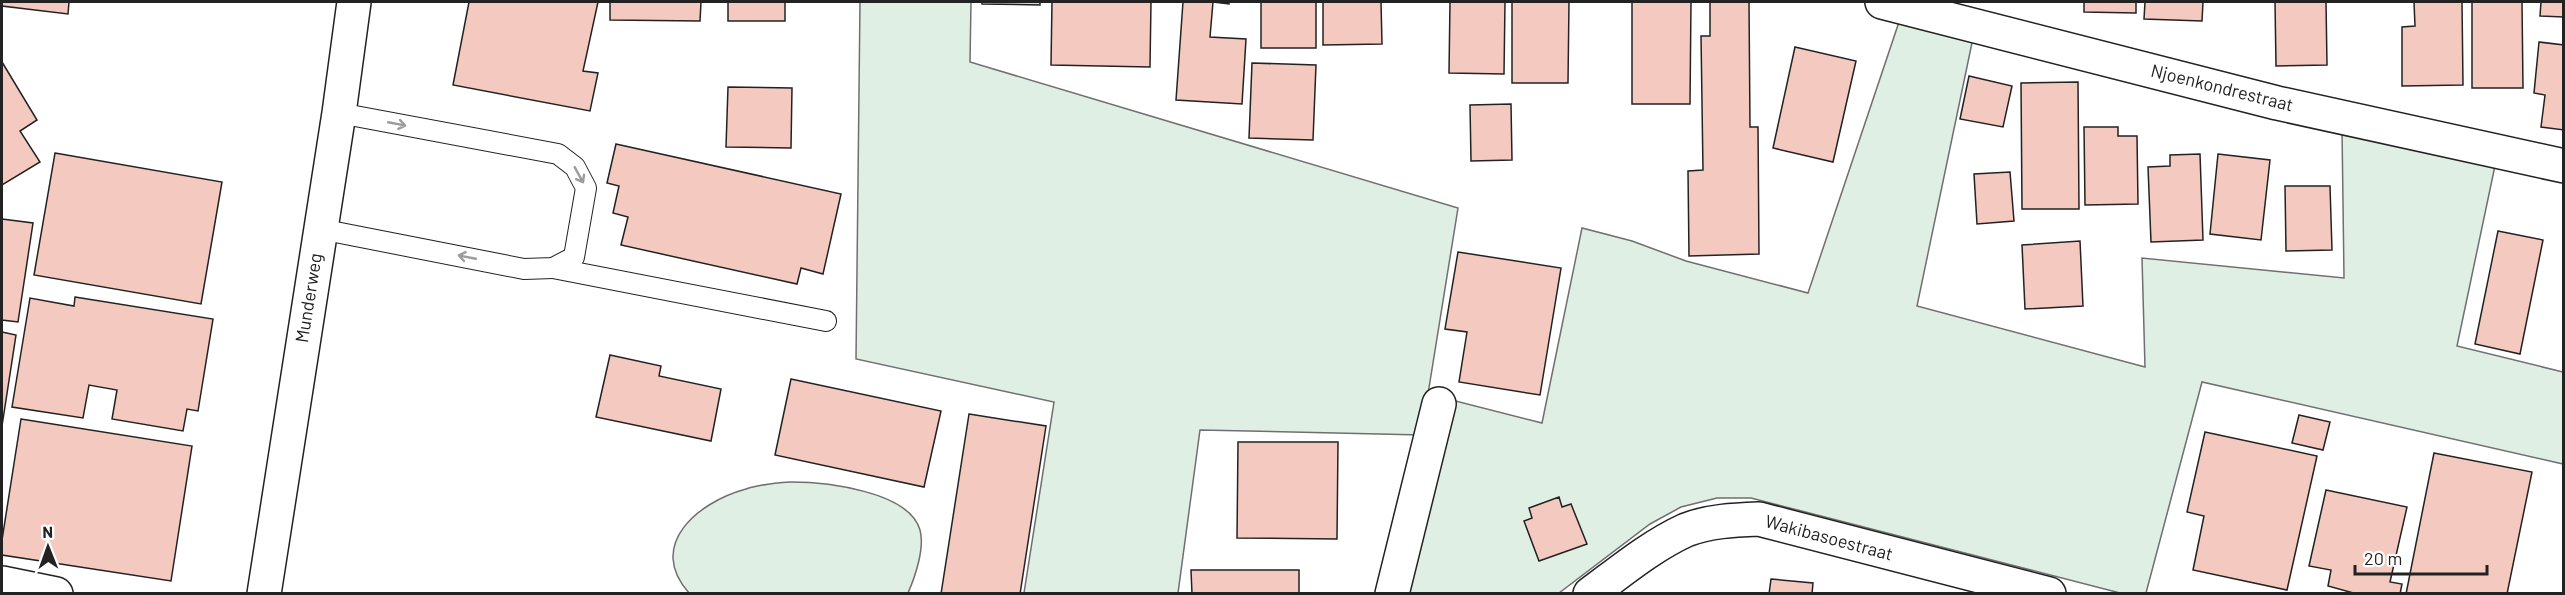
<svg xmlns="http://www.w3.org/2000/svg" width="2565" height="595" font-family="Barlow,sans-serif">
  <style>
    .green { fill: #e0efe3; stroke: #6f6f6f; stroke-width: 1.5 }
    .building { fill: #f3c9c0; stroke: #222; stroke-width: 1.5 }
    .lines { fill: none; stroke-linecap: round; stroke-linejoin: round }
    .lane-casing { stroke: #222; stroke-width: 22 }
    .street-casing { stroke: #222; stroke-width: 36 }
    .secondary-casing { stroke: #222; stroke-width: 36 }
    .lane { stroke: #fff; stroke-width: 20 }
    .street { stroke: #fff; stroke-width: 33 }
    .secondary { stroke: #fff; stroke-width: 33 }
    .oneway { stroke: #9c9c9c }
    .labels { text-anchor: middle; stroke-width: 4.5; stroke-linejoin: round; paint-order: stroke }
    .street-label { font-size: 18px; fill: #222; stroke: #fff }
  </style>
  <rect width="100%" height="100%" fill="#fff"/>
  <g class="green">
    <path d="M860 2H971L970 62 1458 208 1428 394 1542 423 1582 228 1632 241 1686 261 1808 293 1900 19 1973 38 1917 306 2145 367 2142 258 2344 278 2342 129 2496 161 2457 346 2563 372V464L2202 382 2146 593H2120L1751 498H1717L1681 507 1650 524 1559 593 1394 594 1422 435 1200 430 1178 593H1024L1054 402 856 359Z"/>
    <path d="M791 482C825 482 909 491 920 530 925 548 915 577 908 593H689C646 545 698 502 746 489 760 484 776 483 791 482Z"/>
  </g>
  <g class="building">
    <path d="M2 2H69L68 14 2 6Z"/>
    <path d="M469 2H598L583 71 598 73 590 111 453 85Z"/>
    <path d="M610 2H701L700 21 610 20Z"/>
    <rect x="728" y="2" width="57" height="19"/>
    <path d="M982 2H1040V5L982 4Z"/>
    <path d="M1052 2H1151L1150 67 1051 65Z"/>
    <path d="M1183 2H1229V4L1213 2 1210 37 1246 39 1242 104 1176 100Z"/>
    <rect x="1261" y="2" width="55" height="46"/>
    <path d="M1323 2H1381L1382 44 1323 45Z"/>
    <path d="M1450 2H1505L1504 74 1449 73Z"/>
    <path d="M1512 2H1569L1568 83H1512Z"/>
    <path d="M1632 2H1691L1690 104H1632Z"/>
    <path d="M1710 2H1749L1750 127H1758L1759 254 1689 256 1688 171 1703 170 1701 36H1710Z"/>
    <path d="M2084 2H2136V13L2084 12Z"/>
    <path d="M2145 2H2203L2202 21 2144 19Z"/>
    <path d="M2275 2H2326L2327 65 2276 66Z"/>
    <path d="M2414 2H2462L2463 85 2402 86V27L2415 26Z"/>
    <path d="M2472 2H2522L2523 88H2472Z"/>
    <path d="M2541 2H2564V17L2540 16Z"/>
    <path d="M2539 42 2564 45V130L2541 127 2545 95 2534 93Z"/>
    <path d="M1795 47 1856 61 1833 162 1773 148Z"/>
    <path d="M2 62 37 120 20 131 40 162 2 185Z"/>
    <path d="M1252 63 1316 65 1313 140 1249 138Z"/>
    <path d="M1969 76 2012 86 2003 127 1960 119Z"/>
    <path d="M2078 82 2079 209H2022L2021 83Z"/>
    <path d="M728 87 792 88 791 148 726 147Z"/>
    <path d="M1511 104 1512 160 1471 161 1470 105Z"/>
    <path d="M2084 127H2118V136H2137L2138 204 2085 205Z"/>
    <path d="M616 144 841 194 823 274 801 268 797 284 621 245 628 217 613 213 619 186 607 183Z"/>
    <path d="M55 153 222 182 201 304 34 275Z"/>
    <path d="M2200 154 2203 240 2151 242 2148 167 2170 166V155Z"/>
    <path d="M2218 154 2270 160 2261 240 2210 234Z"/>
    <path d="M2010 172 2014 221 1977 224 1974 174Z"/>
    <path d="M2285 186H2330L2332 250 2286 251Z"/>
    <path d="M2 219 33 223 18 322 2 320Z"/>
    <path d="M2498 231 2543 240 2520 354 2475 344Z"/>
    <path d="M2080 241 2083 306 2025 309 2022 245Z"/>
    <path d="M1458 252 1561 268 1540 395 1459 382 1467 332 1445 329Z"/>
    <path d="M75 297 213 319 198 411 187 409 183 431 112 419 117 390 89 385 83 418 12 407 30 298 74 306Z"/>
    <path d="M2 332 16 335 2 426Z"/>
    <path d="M610 355 661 366 659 376 721 389 711 441 596 417Z"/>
    <path d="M791 379 941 411 924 487 775 455Z"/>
    <path d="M969 414 1046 426 1020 594H941Z"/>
    <path d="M2299 415 2330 422 2323 450 2292 443Z"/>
    <path d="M21 419 192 446 171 581 2 555V540Z"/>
    <path d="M2205 432 2317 456 2287 590 2193 570 2204 516 2187 512Z"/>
    <path d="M1238 442H1338L1337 539 1237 538Z"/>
    <path d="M2434 453 2532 472 2507 594H2406Z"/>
    <path d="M2326 490 2407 507 2390 582 2402 584 2400 594H2357L2328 586 2331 570 2309 566Z"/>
    <path d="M1559 497 1562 507 1571 504 1587 544 1539 561 1524 521 1532 518 1529 508Z"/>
    <path d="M1191 570H1299V594H1192Z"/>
    <path d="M1771 579 1813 583 1812 594H1769Z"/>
  </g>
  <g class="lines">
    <defs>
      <g id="lane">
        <path d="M320 229 524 269 553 268 574 257 586 188 575 167 558 154 339 113"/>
        <path d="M553 268 826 321"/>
      </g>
      <g id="street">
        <path d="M1882 2 2277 103 2564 166"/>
        <path d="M2 583 56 594"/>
        <path d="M1392 594 1439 404"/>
        <path d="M1590 594C1620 572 1651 546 1686 530 1709 521 1734 520 1759 519L2049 594"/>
      </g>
      <path id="secondary" d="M264 594 339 113 354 2"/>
    </defs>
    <use href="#lane" class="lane-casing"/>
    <use href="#street" class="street-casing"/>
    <use href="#secondary" class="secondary-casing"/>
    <use href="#lane" class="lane"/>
    <use href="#street" class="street"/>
    <use href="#secondary" class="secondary"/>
  </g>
  <defs><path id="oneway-shaft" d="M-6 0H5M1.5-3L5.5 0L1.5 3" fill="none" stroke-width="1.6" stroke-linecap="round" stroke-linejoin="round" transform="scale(1.5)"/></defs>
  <g class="oneway">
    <use href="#oneway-shaft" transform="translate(397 124) rotate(11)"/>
    <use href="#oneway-shaft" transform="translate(579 175) rotate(61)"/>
    <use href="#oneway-shaft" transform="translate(467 257) rotate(-169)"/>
  </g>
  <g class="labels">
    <g class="street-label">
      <text transform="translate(2222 88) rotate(14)" y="6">Njoenkondrestraat</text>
      <text transform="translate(309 298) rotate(-81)" y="6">Munderweg</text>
      <text transform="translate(1829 538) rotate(15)" y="6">Wakibasoestraat</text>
    </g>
  </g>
  <rect width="2565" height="595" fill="none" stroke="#222222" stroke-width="6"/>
  <g transform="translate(48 547) rotate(359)" stroke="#ffffff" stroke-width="4.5" paint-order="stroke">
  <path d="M0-4.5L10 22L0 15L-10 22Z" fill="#222222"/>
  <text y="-9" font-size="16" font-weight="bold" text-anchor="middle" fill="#222222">N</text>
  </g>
  <path d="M2355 565v9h132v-9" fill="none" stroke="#222222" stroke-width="3"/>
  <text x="2364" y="565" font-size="18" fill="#222222" stroke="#ffffff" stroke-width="4.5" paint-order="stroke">20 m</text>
</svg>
